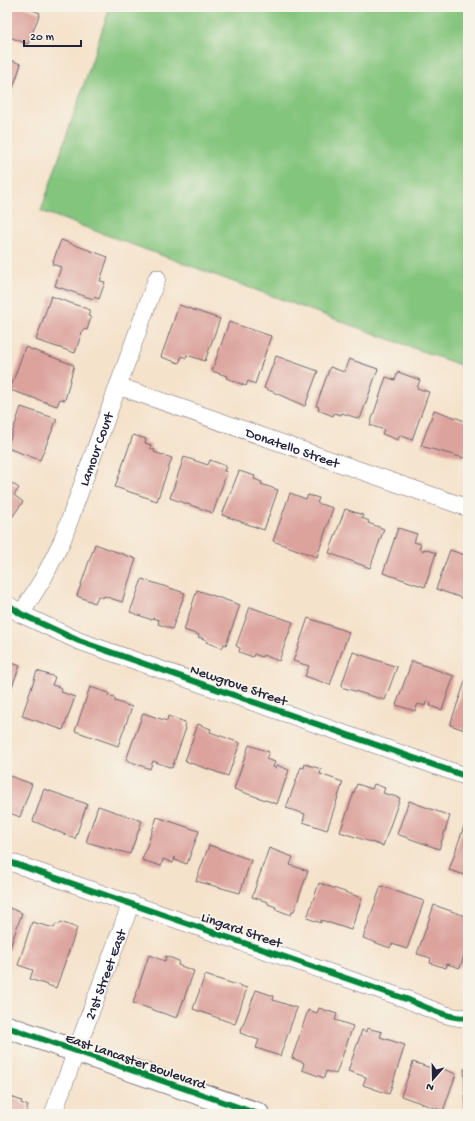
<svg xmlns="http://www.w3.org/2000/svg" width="475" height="1121" font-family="'Gochi Hand',sans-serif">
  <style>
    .green { fill: #83c57d; stroke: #52745c }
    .building { fill: #dca29c }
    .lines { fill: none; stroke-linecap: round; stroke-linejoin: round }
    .street-casing { stroke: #6c656d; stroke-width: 18 }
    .secondary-casing { stroke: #6c656d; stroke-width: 24 }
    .street { stroke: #fff; stroke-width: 17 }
    .secondary { stroke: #fff; stroke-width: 22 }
    .cycleway-casing { stroke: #f7f3e8; stroke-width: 8 }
    .cycleway { stroke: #00873e; stroke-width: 6 }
    .labels { text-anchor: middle; stroke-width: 4; stroke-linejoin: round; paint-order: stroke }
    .street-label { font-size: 14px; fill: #22223b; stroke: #f7f3e8 }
  </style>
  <rect width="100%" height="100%" fill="#f7f3e8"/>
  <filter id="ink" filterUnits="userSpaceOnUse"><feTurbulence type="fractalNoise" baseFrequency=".025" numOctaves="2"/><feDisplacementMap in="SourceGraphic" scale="8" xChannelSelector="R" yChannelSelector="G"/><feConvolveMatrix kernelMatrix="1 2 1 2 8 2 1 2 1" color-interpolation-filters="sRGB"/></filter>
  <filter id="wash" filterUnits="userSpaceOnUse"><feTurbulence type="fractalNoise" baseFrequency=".012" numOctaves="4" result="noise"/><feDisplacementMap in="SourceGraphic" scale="16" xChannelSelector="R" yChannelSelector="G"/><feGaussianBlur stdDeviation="0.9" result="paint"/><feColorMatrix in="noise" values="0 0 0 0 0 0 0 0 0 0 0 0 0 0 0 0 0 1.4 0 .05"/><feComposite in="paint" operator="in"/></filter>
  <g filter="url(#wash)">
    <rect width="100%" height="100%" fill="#f5e2cb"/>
    <path class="green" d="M110 7H468V368L41 211Z"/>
    <g id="blocks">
      <g class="building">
        <path d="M7 7H25L40 13 28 44 7 36Z"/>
        <path d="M7 59 21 64 9 100 7 99Z"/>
        <path d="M61 240 108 257 100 281 105 282 99 299 94 297 93 299 55 286 61 267 52 264Z"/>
        <path d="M51 296 90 310 88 316 91 317 87 330 83 329 75 353 36 340Z"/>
        <path d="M179 305 220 319 205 361 187 355 186 358 182 356 179 363 161 357Z"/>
        <path d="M229 322 271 336 255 384 248 381 246 386 226 378 227 376 212 371Z"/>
        <path d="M25 347 74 365 65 400 60 399 57 406 10 390Z"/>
        <path d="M276 356 318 371 305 406 264 388Z"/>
        <path d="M349 359 378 369 360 419 342 413 341 415 334 413 333 416 318 410 319 407 316 406 330 367 344 372Z"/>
        <path d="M398 372 420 380 417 388 429 392 412 440 400 435 398 440 382 434 384 430 370 425 386 377 395 380Z"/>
        <path d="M21 407 57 419 40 460 7 448Z"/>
        <path d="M434 410 468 422V447L464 458 421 446Z"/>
        <path d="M133 435 146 439 145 443 151 445 150 448 155 450 154 452 172 458 157 501 115 487Z"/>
        <path d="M184 457 208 465 210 460 226 466 224 471 227 472 213 513 170 498Z"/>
        <path d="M239 471 255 476 254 479 262 482 261 484 278 490 264 530 222 515Z"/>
        <path d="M7 480 19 488 14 495 23 502 7 524Z"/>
        <path d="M290 493 306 499 308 495 319 498 317 503 333 508 317 557 273 541Z"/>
        <path d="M345 509 363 515 362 518 369 521 368 523 384 529 370 568 329 553Z"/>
        <path d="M398 528 417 534 414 542 421 544 419 549 423 551 424 549 436 553 425 587 383 573Z"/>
        <path d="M95 544 136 559 122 602 104 596 103 598 98 596 95 603 77 596Z"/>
        <path d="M450 550 468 556V600L436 589Z"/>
        <path d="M142 579 185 593 172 629 158 624 159 620 153 618 152 620 130 612Z"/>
        <path d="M197 590 240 605 226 645 224 644 222 648 206 642 207 640 198 637 199 635 184 630Z"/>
        <path d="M250 607 293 622 279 661 263 655 262 657 254 654 253 657 239 652 240 648 236 646Z"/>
        <path d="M308 618 349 632 330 685 305 676 309 666 293 661Z"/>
        <path d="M353 652 397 667 385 700 341 687Z"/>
        <path d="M7 661 20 666 7 699Z"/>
        <path d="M412 661 454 676 442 710 430 706 431 703 426 701 425 706 418 704 415 711 396 705Z"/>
        <path d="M37 671 55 677 52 685 62 688 61 692 75 697 63 730 22 716Z"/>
        <path d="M468 673V731L450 725Z"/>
        <path d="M90 687 109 693 108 696 115 698V701L132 707 118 746 75 731Z"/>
        <path d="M143 713 167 721 168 716 185 722 184 727 186 728 172 768 153 761 150 769 126 760Z"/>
        <path d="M198 724 211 729 210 732 240 743 228 776 185 761Z"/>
        <path d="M249 745 269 752 266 759 275 762 273 767 276 768 277 765 289 770 277 804 234 789Z"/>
        <path d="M305 764 321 769 320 774 343 782 327 830 303 822 305 814 286 808 301 767 304 768Z"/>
        <path d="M7 775 32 784 20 817 7 812Z"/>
        <path d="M357 784 372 789 374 784 385 788 383 793 400 798 383 846 340 832Z"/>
        <path d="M44 789 87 804 75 839 33 821Z"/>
        <path d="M409 801 450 816 439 849 397 834Z"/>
        <path d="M98 806 142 821 130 854 86 842Z"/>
        <path d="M157 817 199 831 187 864 175 860V857L173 863 163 859 161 866 142 860Z"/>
        <path d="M466 820 468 821V876L449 870Z"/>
        <path d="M209 845 251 860 240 893 196 881Z"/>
        <path d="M269 848 293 857 290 865 308 871 294 911H292L291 915 275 909 276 907 268 904V902L252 897Z"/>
        <path d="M319 883 362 898 351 930 321 920V923L307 918Z"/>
        <path d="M381 886 424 901 407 949 392 944 390 948 363 938Z"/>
        <path d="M434 905 468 917V944L460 968 447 964 446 968 430 963 431 958 417 954Z"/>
        <path d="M7 907 22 913 8 953 7 952Z"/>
        <path d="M32 922 54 928 56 924 59 925 61 922 77 928 56 988 30 979 33 970 18 965Z"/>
        <path d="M149 955 165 961 166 956 179 961 178 965 194 971 177 1018 133 1003Z"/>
        <path d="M205 975 247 988 235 1024 193 1009Z"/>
        <path d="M256 990 274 996 273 1000 297 1008 280 1056 256 1048 259 1040 240 1033Z"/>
        <path d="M319 1008 337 1014 335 1020 353 1026 336 1074 326 1071 324 1078 302 1070 304 1063 292 1058 308 1010 317 1013Z"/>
        <path d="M367 1028 382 1032 380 1037 405 1045 389 1094 363 1085 366 1077 348 1071 362 1030 366 1032Z"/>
        <path d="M413 1062 440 1071 441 1068 456 1074 443 1111 401 1096Z"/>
        <path d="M464 1069H468V1114H466Z"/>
        <path d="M11 1097 22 1101 21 1103 28 1106 25 1114H7V1098L10 1099Z"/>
      </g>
    </g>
  </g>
  <g filter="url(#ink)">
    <use href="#blocks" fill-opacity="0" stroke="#6c656d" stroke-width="1"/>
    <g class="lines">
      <defs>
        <g id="street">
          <path id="s1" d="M118 386 468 508"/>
          <path d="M7 604 21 614 79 641 468 777"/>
          <path id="s2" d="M21 614 44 577 62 541 157 278"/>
          <path d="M7 861 406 999C422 1005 452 1021 468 1017"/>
          <path id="s3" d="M53 1114 131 903"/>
        </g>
        <path id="secondary" d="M7 1027 258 1114"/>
      </defs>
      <use href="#street" class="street-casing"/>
      <use href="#secondary" class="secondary-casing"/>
      <use href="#street" class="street"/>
      <use href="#secondary" class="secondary"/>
      <defs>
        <g id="cycleway">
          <path d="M7 604 21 614 79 641 468 777"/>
          <path d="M7 861 406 999C422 1005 452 1021 468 1017"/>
          <path d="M7 1027 258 1114"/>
        </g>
      </defs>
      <use href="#cycleway" class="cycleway-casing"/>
      <use href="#cycleway" class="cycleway"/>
    </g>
  </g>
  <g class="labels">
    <g class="street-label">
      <text dy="5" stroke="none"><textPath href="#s1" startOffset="185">Donatello Street</textPath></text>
      <text dy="5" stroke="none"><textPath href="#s2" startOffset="182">Lamour Court</textPath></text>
      <text transform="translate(239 684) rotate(19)" y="5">Newgrove Street</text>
      <text transform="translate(242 929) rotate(19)" y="5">Lingard Street</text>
      <text dy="5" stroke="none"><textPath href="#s3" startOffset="149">21st Street East</textPath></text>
      <text transform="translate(136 1060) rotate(19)" y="5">East Lancaster Boulevard</text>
    </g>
  </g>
  <rect width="475" height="1121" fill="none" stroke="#f7f3e8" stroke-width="24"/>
  <g transform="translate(433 1079) rotate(200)" stroke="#f7f3e8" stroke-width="3" paint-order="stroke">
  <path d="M0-3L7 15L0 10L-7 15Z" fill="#22223b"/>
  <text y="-6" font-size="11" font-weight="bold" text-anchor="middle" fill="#22223b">N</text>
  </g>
  <path d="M24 40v6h57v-6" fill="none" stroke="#22223b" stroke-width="2"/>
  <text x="30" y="40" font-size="12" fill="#22223b" stroke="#f7f3e8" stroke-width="3" paint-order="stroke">20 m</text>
</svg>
